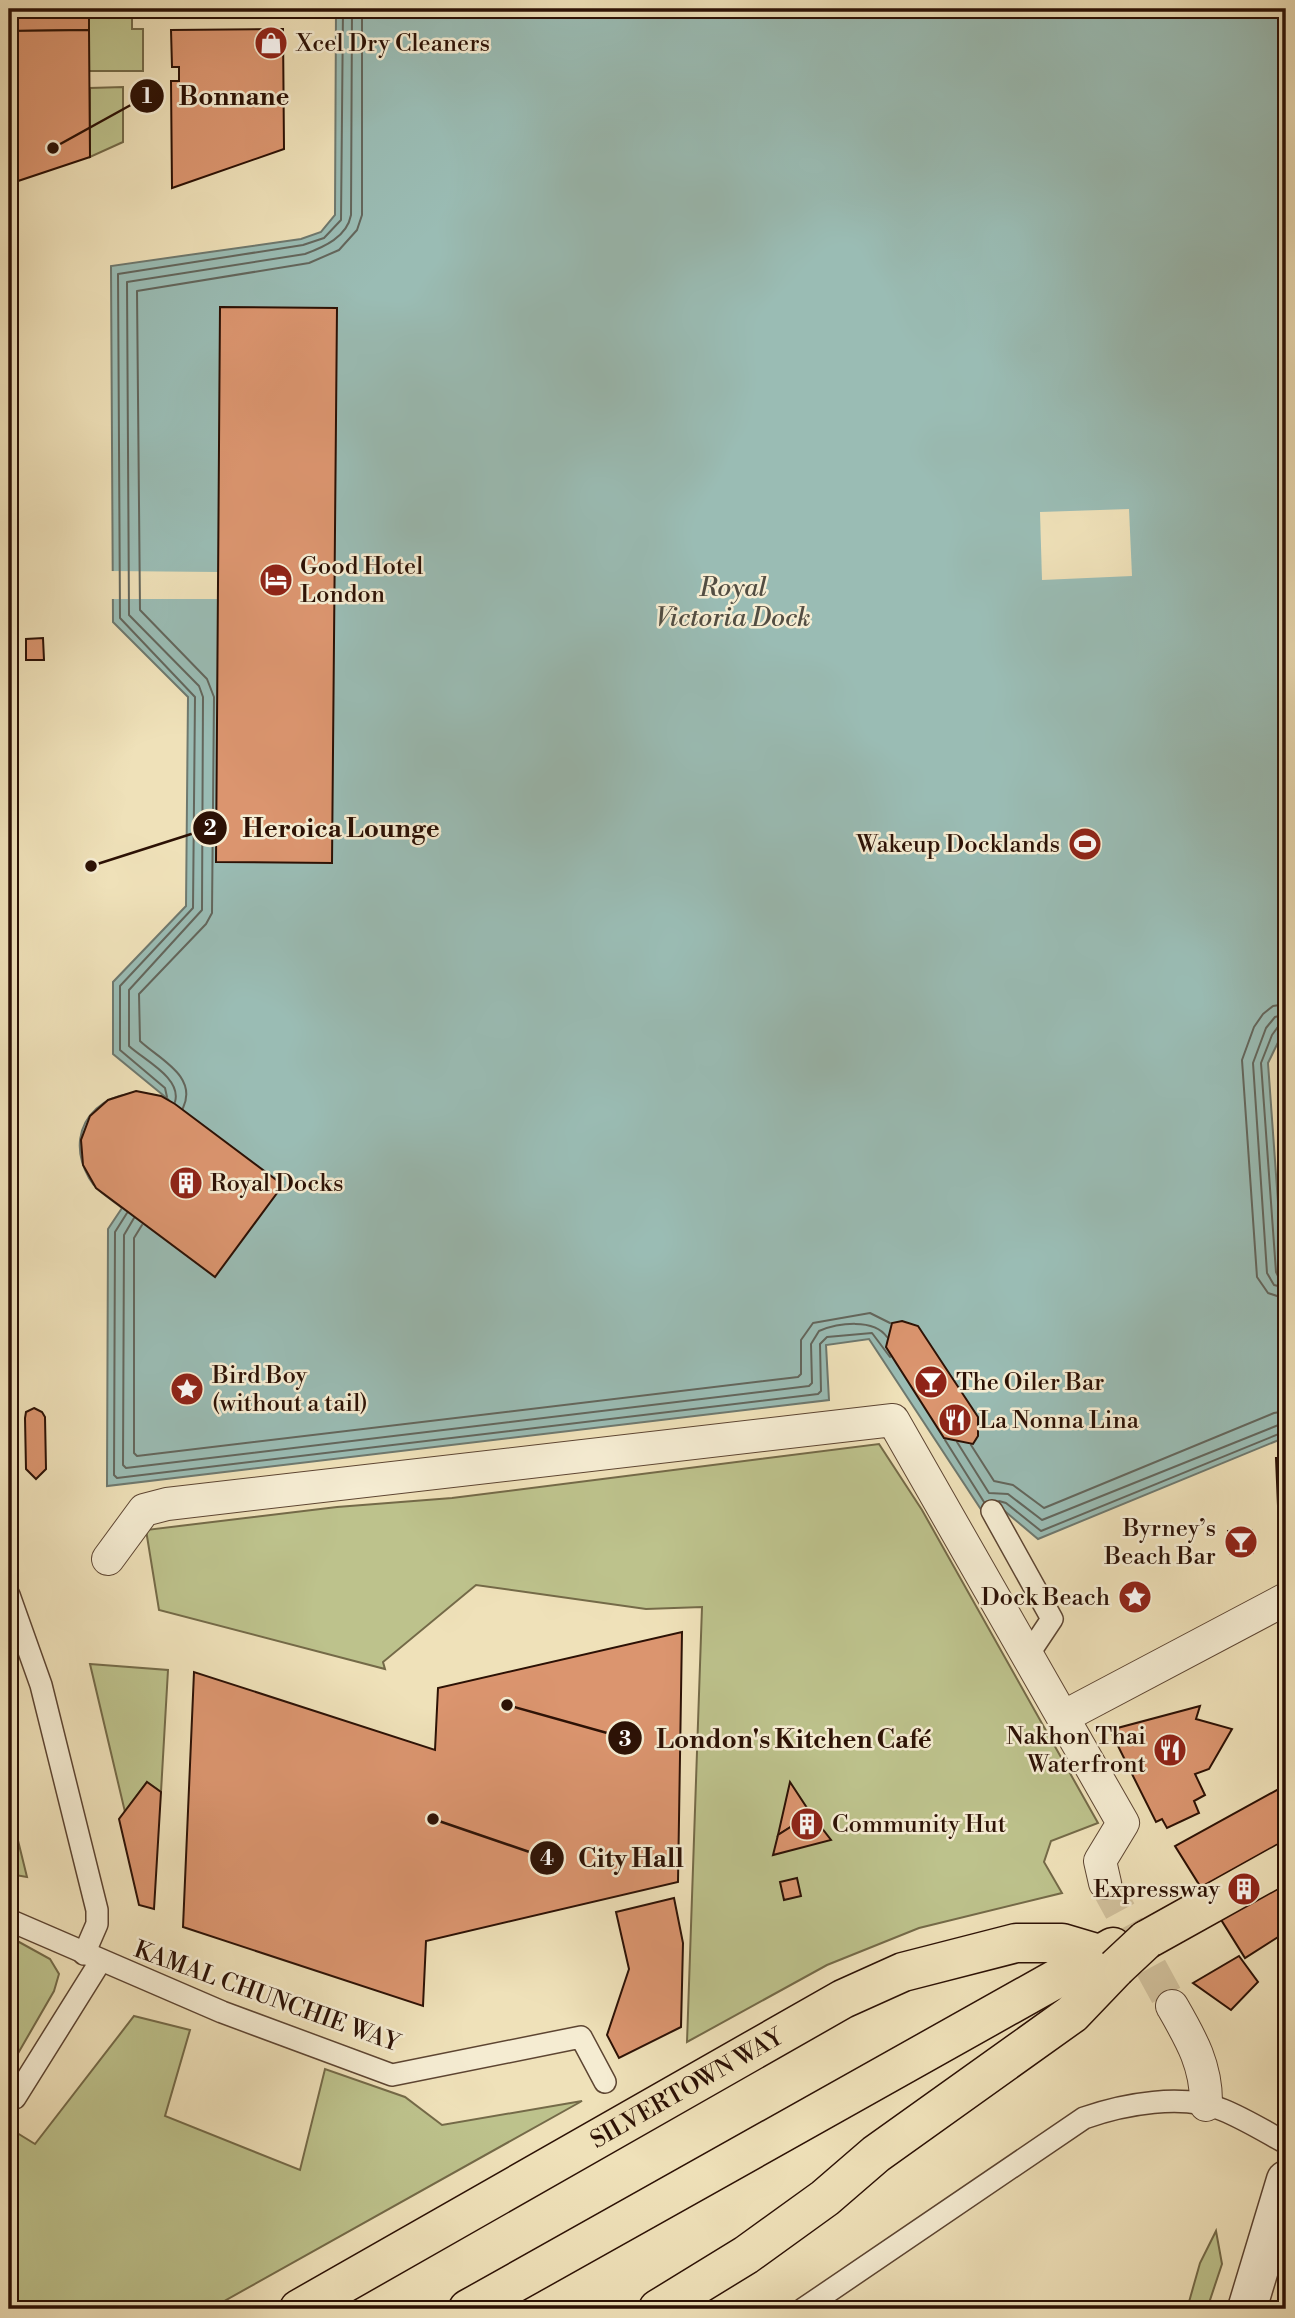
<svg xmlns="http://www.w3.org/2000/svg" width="1295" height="2318" font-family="'Libre Bodoni',serif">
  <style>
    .green { fill: #bdc28c; stroke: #746a48; stroke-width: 2 }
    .water { fill: #9abcb4; stroke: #6e786e; stroke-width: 2 }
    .pier { fill: #efe1b9 }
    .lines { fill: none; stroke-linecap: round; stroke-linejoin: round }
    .shore { stroke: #63665c; stroke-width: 2 }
    .building { fill: #db956f; stroke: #2c1105; stroke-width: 2 }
    .pedestrian-tunnel { stroke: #d2c29e; stroke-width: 32; stroke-dasharray: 32 16; stroke-linecap: butt }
    .service-casing { stroke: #5d4532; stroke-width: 24 }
    .pedestrian-casing { stroke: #5d4532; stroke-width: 34 }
    .minor-casing { stroke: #5d4532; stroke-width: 41 }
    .primary-casing { stroke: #2c1105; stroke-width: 41 }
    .service { stroke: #f5ecd2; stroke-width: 21 }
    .pedestrian { stroke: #f5ecd2; stroke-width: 32 }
    .minor { stroke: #f5ecd2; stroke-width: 38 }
    .primary { stroke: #efe1b9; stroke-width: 38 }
    .primary-bridge-casing { stroke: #2c1105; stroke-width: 41; stroke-linecap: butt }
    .primary-bridge { stroke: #efe1b9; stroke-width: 38 }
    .labels { text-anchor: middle; stroke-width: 5; stroke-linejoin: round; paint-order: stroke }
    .poi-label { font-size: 24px; fill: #2c1105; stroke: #f5ecd2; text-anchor: start }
    .street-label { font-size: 24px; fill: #2c1105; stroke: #f5ecd2 }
    .water-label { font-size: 26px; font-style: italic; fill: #524d42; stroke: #f5ecd2 }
    .leader { fill: none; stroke: #2c1105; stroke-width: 2.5 }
    .callout-dot { fill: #2c1105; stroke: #f5ecd2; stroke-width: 2.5 }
    .mark-label { font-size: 21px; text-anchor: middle; font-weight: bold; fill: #fff }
    .callout-label { font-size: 26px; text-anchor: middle; font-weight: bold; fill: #2c1105; stroke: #f5ecd2; stroke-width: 5; stroke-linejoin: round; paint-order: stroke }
  </style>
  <rect width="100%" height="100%" fill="#efe1b9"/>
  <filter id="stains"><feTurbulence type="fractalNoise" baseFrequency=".00286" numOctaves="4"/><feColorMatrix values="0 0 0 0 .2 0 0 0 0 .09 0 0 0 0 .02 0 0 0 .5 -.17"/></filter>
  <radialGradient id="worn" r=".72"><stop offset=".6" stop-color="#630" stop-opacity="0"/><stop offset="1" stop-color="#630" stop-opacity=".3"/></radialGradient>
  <g class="green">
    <path d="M89 9H132V29H143V71H89Z"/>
    <path d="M123 87V142L90 157V88Z"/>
    <path d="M879 1444 922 1510 1098 1823 1051 1841 1044 1862 1062 1893 919 1928 827 1965 687 2042 702 1607 646 1609 476 1585 383 1662 385 1669 159 1610 146 1530 337 1507 452 1498Z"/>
    <path d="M90 1664 168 1670 161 1792 147 1782 125 1812Z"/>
    <path d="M9 1804 27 1877 9 1874Z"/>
    <path d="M10 1937 50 1959 59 1974 54 1991 9 2069Z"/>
    <path d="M134 2016 190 2030 165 2116 300 2170 325 2069 405 2097 442 2125 582 2101 210 2309H10L9 2128 35 2144Z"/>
    <path d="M1216 2231 1222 2264 1207 2309H1187L1200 2263Z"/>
  </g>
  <path class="water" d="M336 9H1286V1026L1268 1063 1286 1314V1437L1038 1539 1001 1508 984 1514 869 1339 826 1345 829 1400 107 1486 108 1229 122 1208C111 1199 96 1191 89 1178 57 1121 114 1076 169 1100L113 1054V982L186 906 188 697 113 622 111 266 301 239 321 232 335 215Z"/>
  <g class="pier">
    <path d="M1129 509 1132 576 1042 580 1040 512Z"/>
    <path d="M110 571 218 572V599H110Z"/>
  </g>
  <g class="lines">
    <g class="shore">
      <path d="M1286 1004 1273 1006 1263 1014 1254 1027 1242 1060 1257 1277 1268 1293 1286 1299"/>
      <path d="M1286 1014 1275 1017 1266 1028 1253 1063 1267 1273 1274 1285 1286 1288"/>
      <path d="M1286 1023 1280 1024 1272 1035 1261 1063 1276 1272 1279 1278 1286 1279"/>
      <path d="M167 1097 165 1088 120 1050V986L193 908 195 697 120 618 118 274 303 245 324 238 341 220 343 9"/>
      <path d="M175 1102C182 1078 144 1060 129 1046V990L202 910 203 697 199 686 129 615 127 282 305 254C324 247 347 237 351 215L352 9"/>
      <path d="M183 1108C198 1076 159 1059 140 1041L139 994 206 924 212 913 214 697 207 679 140 610 137 291 309 263 339 250 357 230 362 215V9"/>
      <path d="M127 1213 115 1232 114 1475 117 1478 818 1394 821 1391 820 1344 827 1337 872 1333 890 1357"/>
      <path d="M134 1218 124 1235 123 1465 126 1468 809 1386 812 1383 811 1344 819 1331C838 1323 874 1318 887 1337"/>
      <path d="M142 1225 134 1238V1453L137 1456 798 1377 801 1374V1340L813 1323 870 1313 890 1323"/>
      <path d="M945 1440 984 1502"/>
      <path d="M957 1442 989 1493 1008 1494 1042 1520 1286 1422"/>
      <path d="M971 1445 994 1481 1013 1485 1044 1508 1274 1413 1286 1411"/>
      <path d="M999 1501 1006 1503 1041 1531 1286 1431"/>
    </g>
  </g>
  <g class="building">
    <path d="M9 9H89V30L9 31Z"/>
    <path d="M283 29 284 149 172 188 171 81H179V67H172L171 30Z"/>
    <path d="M89 30 90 157 9 184V31Z"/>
    <path d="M220 307 337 308 332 863 216 862Z"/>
    <path d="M43 638 44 660H26V639Z"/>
    <path d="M136 1091 161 1096 175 1104 283 1185 215 1277 96 1188 83 1165 81 1140 90 1116 108 1100Z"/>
    <path d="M902 1321 918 1326 978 1417V1436L973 1444 944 1438 886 1347 892 1323Z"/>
    <path d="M34 1408 42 1412 45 1417 46 1469 36 1479 26 1469 25 1418 26 1412Z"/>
    <path d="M1276 1458H1286V1552L1280 1553Z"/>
    <path d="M1252 1530 1253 1553 1230 1554 1228 1531Z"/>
    <path d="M682 1632 678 1882 426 1941 423 2006 183 1927 194 1672 435 1750 438 1688Z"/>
    <path d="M1200 1706 1196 1719 1232 1729 1209 1769 1195 1774 1205 1795 1194 1801 1199 1813 1167 1828 1162 1819 1156 1822 1110 1730Z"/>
    <path d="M147 1782 161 1792 154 1909 139 1905 119 1819Z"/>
    <path d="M790 1782 811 1814 778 1835Z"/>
    <path d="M1286 1785V1932L1245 1958 1175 1846Z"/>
    <path d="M811 1814 831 1840 773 1855 778 1835Z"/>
    <path d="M797 1878 801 1896 784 1900 780 1882Z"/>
    <path d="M674 1898 683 1943 681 2027 619 2058 607 2035 629 1969 616 1912Z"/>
    <path d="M1239 1956 1258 1982 1231 2010 1193 1983Z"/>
  </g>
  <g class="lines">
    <path class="pedestrian-tunnel" d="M1105 1883 1172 2006"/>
    <defs>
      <g id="service">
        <path d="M992 1511 1052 1619 1028 1655"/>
        <path d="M9 1595 41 1685 97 1910V1924L84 1954"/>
        <path d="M9 1920 222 2012 392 2075 581 2037 605 2082"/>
        <path d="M15 2098 100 1962"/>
        <path d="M803 2309 1084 2118C1124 2104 1183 2093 1223 2110 1245 2119 1266 2132 1286 2143"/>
      </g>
      <g id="pedestrian">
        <path d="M108 1559 144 1510 167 1504 893 1420 1123 1823 1100 1861 1105 1883"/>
        <path d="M1063 1717 1286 1599"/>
        <path d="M1172 2006C1191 2039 1207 2066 1206 2105"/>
      </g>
      <path id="minor" d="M1247 2309 1286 2180"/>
      <g id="primary">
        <path d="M1146 1940 1286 1862"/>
        <path id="s1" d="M299 2309 843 1999 903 1972 1016 1943H1062L1099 1954"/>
        <path d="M468 2309 1113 1947"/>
        <path d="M658 2309 746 2255 825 2198 876 2154 1072 2014 1116 1968"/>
      </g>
    </defs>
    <use href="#service" class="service-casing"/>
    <use href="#pedestrian" class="pedestrian-casing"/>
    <use href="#minor" class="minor-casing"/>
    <use href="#primary" class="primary-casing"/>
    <use href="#service" class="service"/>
    <use href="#pedestrian" class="pedestrian"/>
    <use href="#minor" class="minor"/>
    <use href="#primary" class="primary"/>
    <defs>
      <path id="primary-bridge" d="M1116 1968 1146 1940"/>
    </defs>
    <use href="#primary-bridge" class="primary-bridge-casing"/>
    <use href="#primary-bridge" class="primary-bridge"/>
  </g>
  <defs>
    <symbol id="shop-disc" viewBox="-11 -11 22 22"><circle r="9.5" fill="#8f2418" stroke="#f5ecd2"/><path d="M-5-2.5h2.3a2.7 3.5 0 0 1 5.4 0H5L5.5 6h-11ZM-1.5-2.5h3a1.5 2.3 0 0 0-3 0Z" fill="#fff"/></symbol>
    <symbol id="hotel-disc" viewBox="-11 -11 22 22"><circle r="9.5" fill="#8f2418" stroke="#f5ecd2"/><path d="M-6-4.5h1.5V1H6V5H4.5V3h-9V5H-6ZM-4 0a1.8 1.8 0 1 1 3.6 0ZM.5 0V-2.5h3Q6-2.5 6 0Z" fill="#fff"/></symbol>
    <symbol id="stadium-disc" viewBox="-11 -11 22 22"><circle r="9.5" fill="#8f2418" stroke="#f5ecd2"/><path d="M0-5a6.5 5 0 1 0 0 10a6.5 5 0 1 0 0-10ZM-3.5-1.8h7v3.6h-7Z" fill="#fff"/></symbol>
    <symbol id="building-disc" viewBox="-11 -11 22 22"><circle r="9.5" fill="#8f2418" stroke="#f5ecd2"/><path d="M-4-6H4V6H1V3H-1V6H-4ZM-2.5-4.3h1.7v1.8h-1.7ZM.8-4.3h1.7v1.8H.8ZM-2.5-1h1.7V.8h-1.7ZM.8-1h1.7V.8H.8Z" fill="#fff"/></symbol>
    <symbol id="bar-disc" viewBox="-11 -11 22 22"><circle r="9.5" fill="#8f2418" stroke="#f5ecd2"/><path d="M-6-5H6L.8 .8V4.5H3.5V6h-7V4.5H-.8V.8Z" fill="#fff"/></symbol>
    <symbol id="sight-disc" viewBox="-11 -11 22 22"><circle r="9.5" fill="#8f2418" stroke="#f5ecd2"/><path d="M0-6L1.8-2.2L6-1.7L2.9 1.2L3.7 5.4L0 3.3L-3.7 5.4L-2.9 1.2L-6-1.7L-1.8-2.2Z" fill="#fff"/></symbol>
    <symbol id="restaurant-disc" viewBox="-11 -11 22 22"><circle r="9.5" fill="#8f2418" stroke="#f5ecd2"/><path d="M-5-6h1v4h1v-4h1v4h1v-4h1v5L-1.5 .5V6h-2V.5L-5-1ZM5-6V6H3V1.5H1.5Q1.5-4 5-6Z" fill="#fff"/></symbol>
  </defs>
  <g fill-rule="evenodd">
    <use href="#shop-disc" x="252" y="24" width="38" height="38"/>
    <use href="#hotel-disc" x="257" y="561" width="38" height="38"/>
    <use href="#stadium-disc" x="1066" y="825" width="38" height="38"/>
    <use href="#building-disc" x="167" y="1164" width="38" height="38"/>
    <use href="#bar-disc" x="912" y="1363" width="38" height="38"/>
    <use href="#sight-disc" x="168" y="1370" width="38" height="38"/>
    <use href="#restaurant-disc" x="936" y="1401" width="38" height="38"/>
    <use href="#bar-disc" x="1222" y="1523" width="38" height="38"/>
    <use href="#sight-disc" x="1116" y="1578" width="38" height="38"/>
    <use href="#restaurant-disc" x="1151" y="1731" width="38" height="38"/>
    <use href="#building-disc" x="788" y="1805" width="38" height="38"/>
    <use href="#building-disc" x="1225" y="1870" width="38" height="38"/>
  </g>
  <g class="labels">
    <g class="poi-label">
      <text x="296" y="51">Xcel Dry Cleaners</text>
      <text x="300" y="574">Good Hotel<tspan x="300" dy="28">London</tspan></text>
      <text x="1060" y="852" text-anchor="end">Wakeup Docklands</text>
      <text x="210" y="1191">Royal Docks</text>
      <text x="212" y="1383">Bird Boy<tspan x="212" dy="28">(without a tail)</tspan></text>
      <text x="956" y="1390">The Oiler Bar</text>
      <text x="979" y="1428">La Nonna Lina</text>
      <text x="1216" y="1536" text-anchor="end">Byrney’s<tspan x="1216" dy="28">Beach Bar</tspan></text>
      <text x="1110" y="1605" text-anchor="end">Dock Beach</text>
      <text x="1146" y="1744" text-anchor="end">Nakhon Thai<tspan x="1146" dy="28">Waterfront</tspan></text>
      <text x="832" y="1832">Community Hut</text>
      <text x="1220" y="1897" text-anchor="end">Expressway</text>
    </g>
    <g class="street-label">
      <text transform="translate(267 1996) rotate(20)" y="8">KAMAL CHUNCHIE WAY</text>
      <text dy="8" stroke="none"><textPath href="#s1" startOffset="446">SILVERTOWN WAY</textPath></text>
    </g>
    <g class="water-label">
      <text x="733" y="596">Royal<tspan x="733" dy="30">Victoria Dock</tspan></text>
    </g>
  </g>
  <path class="leader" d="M53 148L147 96M91 866L210 828M507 1705L625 1738M433 1819L547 1858"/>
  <g class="callout-dot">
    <circle cx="53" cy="148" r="7"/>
    <circle cx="91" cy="866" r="7"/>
    <circle cx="507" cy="1705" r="7"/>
    <circle cx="433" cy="1819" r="7"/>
    <circle cx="147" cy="96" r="18"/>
    <circle cx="210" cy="828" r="18"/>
    <circle cx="625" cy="1738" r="18"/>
    <circle cx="547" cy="1858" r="18"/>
  </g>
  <g class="mark-label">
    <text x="147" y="103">1</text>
    <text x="210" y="835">2</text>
    <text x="625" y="1746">3</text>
    <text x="547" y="1865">4</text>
  </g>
  <g class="callout-label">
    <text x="234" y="105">Bonnane</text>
    <text x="341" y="837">Heroica Lounge</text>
    <text x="794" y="1748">London's Kitchen Café</text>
    <text x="631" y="1867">City Hall</text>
  </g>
  <rect width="1295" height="2318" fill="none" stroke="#efe1b9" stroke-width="35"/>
  <rect x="10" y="10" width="1274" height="2297" fill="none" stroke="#2c1105" stroke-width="3.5"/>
  <rect x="18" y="18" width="1260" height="2283" fill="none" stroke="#2c1105" stroke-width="2"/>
  <rect width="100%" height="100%" filter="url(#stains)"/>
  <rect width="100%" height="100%" fill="url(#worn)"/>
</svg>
